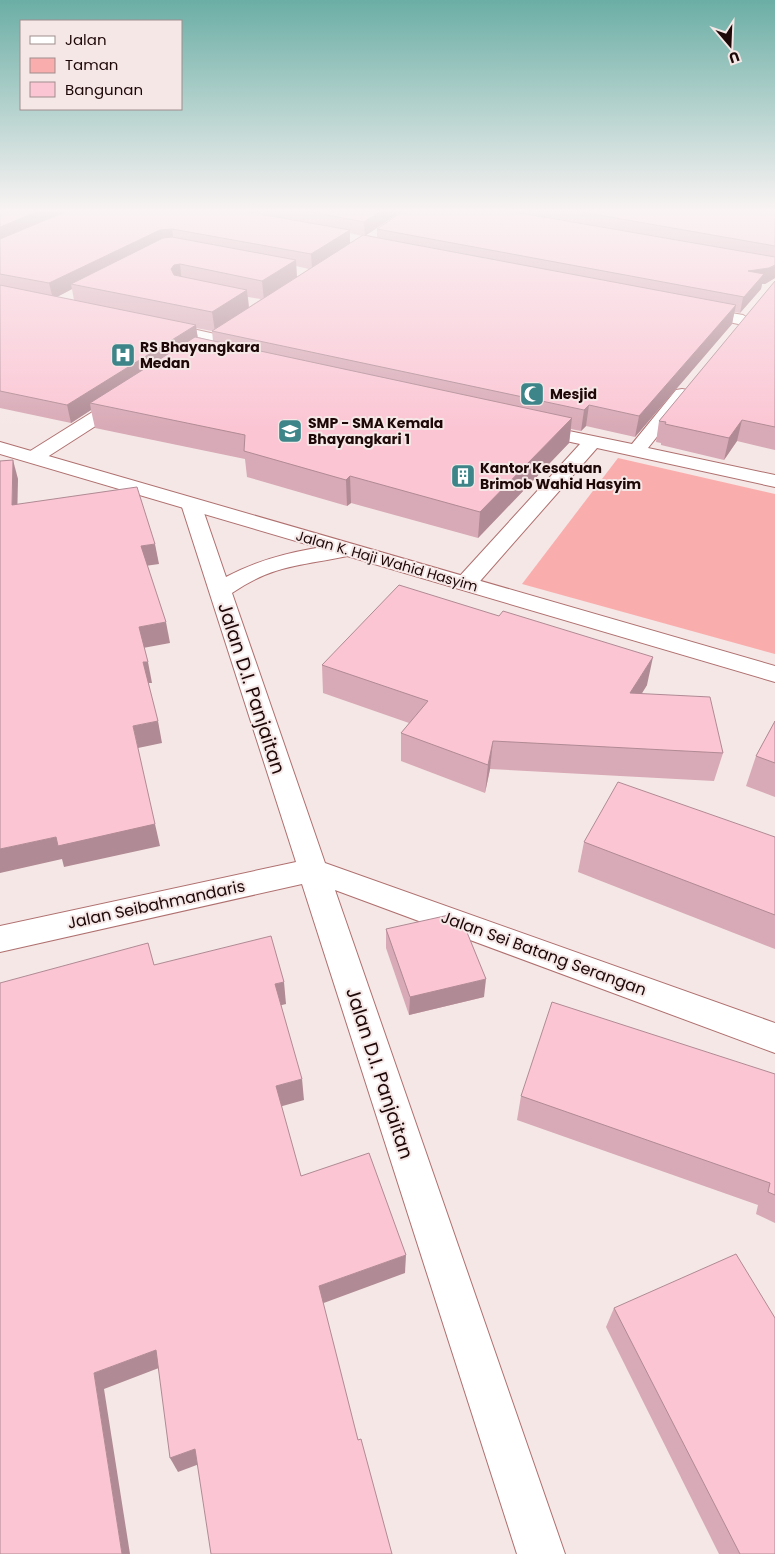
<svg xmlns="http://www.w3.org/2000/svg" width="775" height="1554" font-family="Poppins,sans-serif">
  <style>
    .green { fill: #f9aead }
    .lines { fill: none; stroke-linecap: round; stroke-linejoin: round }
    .street-casing { stroke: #af706f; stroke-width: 2 }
    .secondary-casing { stroke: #af706f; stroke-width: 2 }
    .street { fill: #fff; fill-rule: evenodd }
    .secondary { fill: #fff; fill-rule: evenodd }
    .wall { fill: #d8a9b6; fill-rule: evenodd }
    .shaded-wall { fill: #b08a94 }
    .building { fill: #fbc5d4; stroke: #b08a94 }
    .labels { text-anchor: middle; stroke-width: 4; stroke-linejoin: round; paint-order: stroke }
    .far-poi-label { font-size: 14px; font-weight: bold; fill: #1d0707; stroke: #f5e7e6; text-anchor: start }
    .far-street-label { font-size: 14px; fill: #1d0707; stroke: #f5e7e6 }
    .street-label { font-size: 16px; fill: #1d0707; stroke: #f5e7e6 }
    .near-street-label { font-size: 19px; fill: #1d0707; stroke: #f5e7e6 }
  </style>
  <rect width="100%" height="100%" fill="#f5e7e6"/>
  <path class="green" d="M618 458 775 494V654L522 584Z"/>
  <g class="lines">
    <defs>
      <g id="street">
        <path d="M696 307 743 315 751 320 743 325 691 314 689 311 691 308Z"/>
        <path d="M161 322 224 336 226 339 218 344 156 330 153 327 156 324Z"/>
        <path d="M682 389 688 390 691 394 648 448 775 475V487L597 448 474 588 466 590 458 588 455 583 458 578 580 444 529 433 526 429 529 425 535 424 632 444 676 390Z"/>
        <path d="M124 395 130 396 133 400 130 404 41 461H27L25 457 27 453 118 396Z"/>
        <path d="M191 498 198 500 201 504 226 577C263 557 303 549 344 544L352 545 355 550 352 555C304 566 276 563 232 593L325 863 775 1023V1053L335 890 565 1554H517L302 884 0 952V926L296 862 181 504 184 500Z"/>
      </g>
      <path id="secondary" d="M0 442 775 666V682L0 454Z"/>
    </defs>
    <use href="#street" class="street-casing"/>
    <use href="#secondary" class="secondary-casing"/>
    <use href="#street" class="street"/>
    <use href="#secondary" class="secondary"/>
  </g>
  <g class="wall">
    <path d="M0 211H402L366 235 377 237V229L403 211H775V279V278L765 284H762L761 289 740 313 734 312 732 324 635 437 586 426 581 431 571 429 569 443 478 538 351 503 347 506 247 477 245 459 95 428 91 410 71 423 0 408ZM350 233 362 236 350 243ZM296 266 309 269 297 277ZM72 289 74 300 57 297ZM248 297 261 299 249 307ZM196 328 212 331 213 341 198 337Z"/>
    <path d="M775 281V450L737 441 724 460 661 445V443L656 442 659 421Z"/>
    <path d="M322 665 647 685 641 694 723 753 714 781 490 769 485 793 401 761V733L409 723 323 693Z"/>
    <path d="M775 721V797L746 786 756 756Z"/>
    <path d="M775 837V949L578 872 584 842Z"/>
    <path d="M386 929 484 997 409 1015 386 948Z"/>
    <path d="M775 1074V1223L756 1214 758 1205 517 1120 521 1096Z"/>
    <path d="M614 1308 775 1554H719L606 1327Z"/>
  </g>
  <g class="shaded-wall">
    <path d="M39 211H75L0 243V227Z"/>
    <path d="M381 211H402L365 236 364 222Z"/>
    <path d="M172 229 174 243 71 284 72 289 53 299 49 283 160 230Z"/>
    <path d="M350 230V245L312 269 311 254Z"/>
    <path d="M296 260 297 279 264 300 262 281Z"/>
    <path d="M180 264 182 283 177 284 171 269 174 265Z"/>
    <path d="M775 265V278L765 284H762L761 289 740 313 748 271Z"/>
    <path d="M247 290 249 310 215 332 212 312Z"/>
    <path d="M736 305 732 324 635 437 639 416Z"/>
    <path d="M196 325 198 342 90 403 91 410 71 423 67 405Z"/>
    <path d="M589 405 586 426 581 431 584 410Z"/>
    <path d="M572 418 569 443 478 538 480 512Z"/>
    <path d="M742 420 737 441 724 460 729 438Z"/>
    <path d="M13 460 18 479 17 525 12 505Z"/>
    <path d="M350 476 351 503 347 506 346 480Z"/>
    <path d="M155 544 159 564 145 566 141 546Z"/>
    <path d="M166 622 170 643 143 648 139 627Z"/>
    <path d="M653 657 647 685 625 721 630 693Z"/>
    <path d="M143 662H148L152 683H147Z"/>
    <path d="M158 721 162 743 138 748 133 726Z"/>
    <path d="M493 741 490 769 485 793 488 765Z"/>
    <path d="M155 824 160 846 64 867 62 859 0 873V849L56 837Z"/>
    <path d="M486 979 484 997 409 1015 410 997Z"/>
    <path d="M284 982 286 1004 278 1006 275 984Z"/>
    <path d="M302 1079 304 1100 279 1107 276 1086Z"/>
    <path d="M406 1255 405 1273 321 1304 319 1286Z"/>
    <path d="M156 1350 164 1366 104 1389 130 1554H122L94 1373Z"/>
    <path d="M195 1449 202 1463 178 1472 170 1458Z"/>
  </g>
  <g class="building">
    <path d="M0 211H39L0 227Z"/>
    <path d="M67 211H242L350 230 311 254 172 229 160 230 49 283 0 274V239Z"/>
    <path d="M306 211H381L364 222Z"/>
    <path d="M403 211H509L775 257V265L769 268 748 271 764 274 744 297 377 229Z"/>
    <path d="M576 211H775V246Z"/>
    <path d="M363 235 736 305 639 416 589 405 584 410 212 331Z"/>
    <path d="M172 237 296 260 262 281 180 264 174 265 171 269 174 275 247 290 212 312 71 284 163 238Z"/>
    <path d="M775 281V427L742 420 729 438 665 424 666 422 659 421Z"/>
    <path d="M0 285 196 325 67 405 0 391Z"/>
    <path d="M195 337 572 418 480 512 350 476 346 480 244 451 245 435 90 403Z"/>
    <path d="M13 460 12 505 137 487 155 544 141 546 166 622 139 627 148 662H143L158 721 133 726 155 824 58 846 56 837 0 849V461Z"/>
    <path d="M399 585 499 616 503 611 653 657 630 693 710 697 723 753 493 741 488 765 401 733 428 701 322 665Z"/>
    <path d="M775 721V763L756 756Z"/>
    <path d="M618 782 775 837V915L584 842Z"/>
    <path d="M449 915 462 920 486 979 410 997 386 929Z"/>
    <path d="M271 936 284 982 275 984 302 1079 276 1086 301 1176 369 1153 406 1255 319 1286 358 1440 361 1439 392 1554H211L195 1449 170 1458 156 1350 94 1373 122 1554H0V983L148 943 154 965Z"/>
    <path d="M552 1002 775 1074V1195L768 1192 770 1183 521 1096Z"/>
    <path d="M736 1254 775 1318V1554H740L614 1308Z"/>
  </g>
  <linearGradient id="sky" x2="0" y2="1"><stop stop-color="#6baea5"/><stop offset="0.49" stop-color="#faf4f4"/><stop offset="1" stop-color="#faf4f4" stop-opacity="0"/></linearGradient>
  <rect width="775" height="429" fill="url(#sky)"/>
  <defs>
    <symbol id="hospital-square" viewBox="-11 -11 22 22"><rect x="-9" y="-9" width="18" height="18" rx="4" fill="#3d8589" stroke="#f5e7e6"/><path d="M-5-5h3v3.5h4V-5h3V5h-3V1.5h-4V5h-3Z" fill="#fff"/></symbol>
    <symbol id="mosque-square" viewBox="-11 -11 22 22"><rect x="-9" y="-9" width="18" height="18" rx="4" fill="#3d8589" stroke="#f5e7e6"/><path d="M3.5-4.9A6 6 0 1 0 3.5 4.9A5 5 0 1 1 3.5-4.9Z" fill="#fff"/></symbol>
    <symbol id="school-square" viewBox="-11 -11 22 22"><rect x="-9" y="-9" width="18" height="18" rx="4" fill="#3d8589" stroke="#f5e7e6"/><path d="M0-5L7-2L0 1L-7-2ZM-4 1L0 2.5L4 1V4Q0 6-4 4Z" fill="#fff"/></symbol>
    <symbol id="building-square" viewBox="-11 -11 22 22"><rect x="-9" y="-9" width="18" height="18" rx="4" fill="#3d8589" stroke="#f5e7e6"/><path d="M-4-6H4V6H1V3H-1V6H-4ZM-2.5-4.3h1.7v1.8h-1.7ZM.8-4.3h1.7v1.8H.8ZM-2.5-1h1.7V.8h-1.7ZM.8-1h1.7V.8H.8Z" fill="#fff"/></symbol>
  </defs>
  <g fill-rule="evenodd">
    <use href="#hospital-square" x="109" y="341" width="28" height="28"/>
    <use href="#mosque-square" x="518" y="380" width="28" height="28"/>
    <use href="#school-square" x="276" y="417" width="28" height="28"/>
    <use href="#building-square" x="449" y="462" width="28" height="28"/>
  </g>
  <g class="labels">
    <g class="far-poi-label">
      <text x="140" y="352">RS Bhayangkara<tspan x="140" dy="16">Medan</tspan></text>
      <text x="550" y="399">Mesjid</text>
      <text x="308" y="428">SMP - SMA Kemala<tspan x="308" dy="16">Bhayangkari 1</tspan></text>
      <text x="480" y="473">Kantor Kesatuan<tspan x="480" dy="16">Brimob Wahid Hasyim</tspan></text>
    </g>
    <g class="far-street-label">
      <text transform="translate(387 561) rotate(16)" y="5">Jalan K. Haji Wahid Hasyim</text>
    </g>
    <g class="street-label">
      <text transform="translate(156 904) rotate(-12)" y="6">Jalan Seibahmandaris</text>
      <text transform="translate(544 953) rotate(20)" y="6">Jalan Sei Batang Serangan</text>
    </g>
    <g class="near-street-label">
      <text transform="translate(252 688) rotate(72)" y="7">Jalan D.I. Panjaitan</text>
      <text transform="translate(380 1073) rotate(72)" y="7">Jalan D.I. Panjaitan</text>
    </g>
  </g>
  <rect x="20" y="20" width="162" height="90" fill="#f5e7e6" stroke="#9f8d8d"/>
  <rect x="30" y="36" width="25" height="8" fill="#ffffff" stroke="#9f8d8d"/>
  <text x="65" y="45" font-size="15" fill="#1d0707">Jalan</text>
  <rect x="30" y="58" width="25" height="15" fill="#f9aead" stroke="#9f8d8d"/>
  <text x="65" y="70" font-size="15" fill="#1d0707">Taman</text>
  <rect x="30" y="82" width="25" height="15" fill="#fbc5d4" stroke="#9f8d8d"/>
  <text x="65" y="95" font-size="15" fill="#1d0707">Bangunan</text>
  <g transform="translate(730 45) rotate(161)" stroke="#f5e7e6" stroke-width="4" paint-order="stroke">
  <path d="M0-4L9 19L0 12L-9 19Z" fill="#1d0707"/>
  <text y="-8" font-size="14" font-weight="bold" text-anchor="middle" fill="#1d0707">U</text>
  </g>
</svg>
